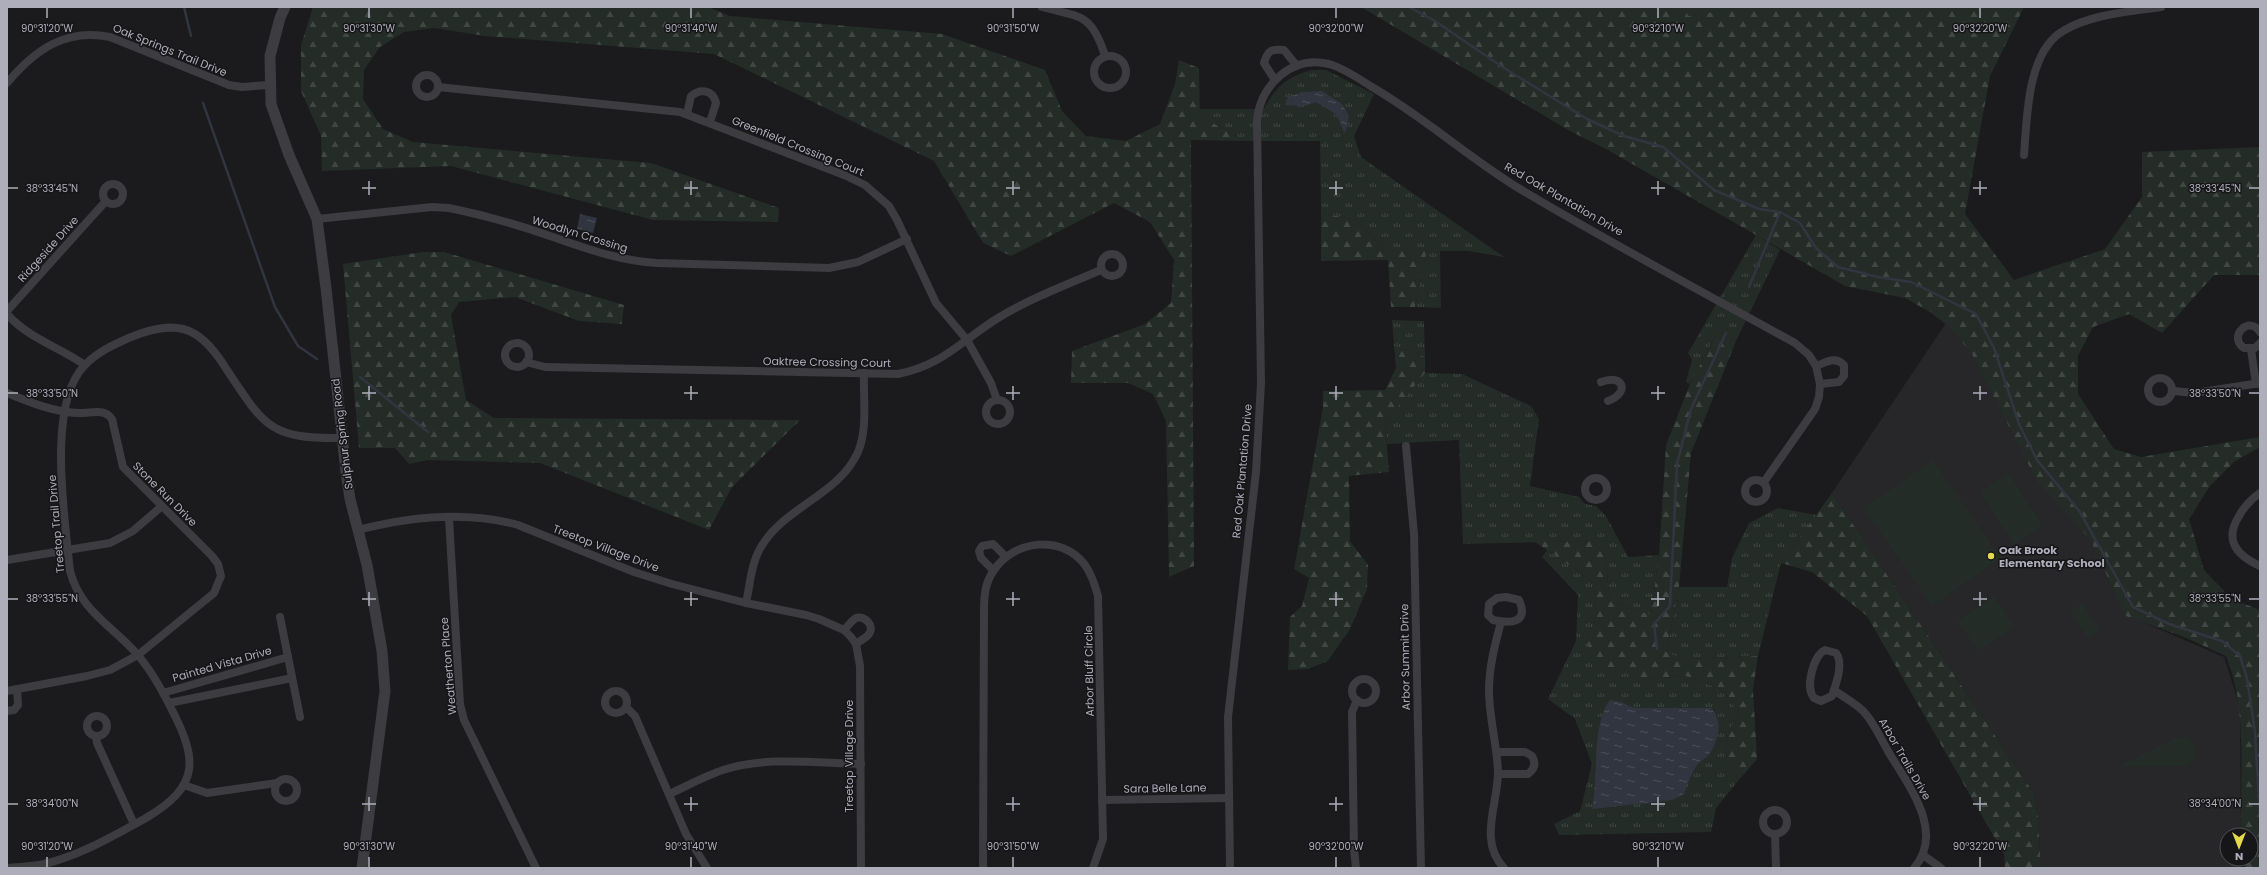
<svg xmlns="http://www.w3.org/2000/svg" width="2267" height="875" font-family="Poppins,sans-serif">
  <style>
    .built { fill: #272629 }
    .grass { fill: url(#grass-tufts) }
    .forest { fill: url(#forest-firs) }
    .green { fill: #242c27 }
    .water { fill: url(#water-ripples) }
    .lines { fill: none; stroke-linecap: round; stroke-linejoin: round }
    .stream { stroke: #313540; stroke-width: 2.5 }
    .minor { stroke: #3c3c41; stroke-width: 8 }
    .tertiary { stroke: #3c3c41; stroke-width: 11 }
    .ticks { fill: none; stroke: #aeaebb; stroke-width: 1.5 }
    .poi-dot { fill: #e5da4a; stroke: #161517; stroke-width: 1.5 }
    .labels { text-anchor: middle; stroke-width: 3; stroke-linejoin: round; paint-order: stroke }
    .street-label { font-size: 11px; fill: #aeaebb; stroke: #161517 }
    .poi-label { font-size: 11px; font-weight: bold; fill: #aeaebb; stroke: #161517; text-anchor: start }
    .ticks-label { font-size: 10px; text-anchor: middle; fill: #aeaebb; stroke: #161517; stroke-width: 3; stroke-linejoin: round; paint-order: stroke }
  </style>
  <defs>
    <pattern id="grass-tufts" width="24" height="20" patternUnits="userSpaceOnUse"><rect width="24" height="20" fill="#242c27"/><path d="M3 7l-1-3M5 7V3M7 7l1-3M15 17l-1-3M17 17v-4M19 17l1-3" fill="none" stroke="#414844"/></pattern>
    <pattern id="forest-firs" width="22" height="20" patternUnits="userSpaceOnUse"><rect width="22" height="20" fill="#242c27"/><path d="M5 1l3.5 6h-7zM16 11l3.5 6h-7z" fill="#414844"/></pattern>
    <pattern id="water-ripples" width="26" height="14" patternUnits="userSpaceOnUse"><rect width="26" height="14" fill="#313540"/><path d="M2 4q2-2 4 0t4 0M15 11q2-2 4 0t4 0" fill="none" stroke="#4c505a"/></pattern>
  </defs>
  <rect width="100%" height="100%" fill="#1b1a1c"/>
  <path class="built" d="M1954 311 2070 478 2138 620 2224 657 2240 708 2241 835H2227V859H2242L2240 868H2041L2038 816 2033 792 1832 493Z"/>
  <g class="grass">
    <path d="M1312 70H1326L1374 94 1354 136 1361 157 1504 257 1468 251H1440L1441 308 1415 307 1427 249H1383L1357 220 1321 213 1320 141H1245L1200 116V109H1264C1275 87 1288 76 1312 70Z"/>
    <path d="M1756 235 1780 250 1736 341 1718 331 1690 384 1686 382 1692 360 1688 353Z"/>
    <path d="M1392 320 1424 321 1425 357 1394 346Z"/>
    <path d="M1425 373 1462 374 1531 406 1539 419 1530 486 1579 497 1585 504 1596 506 1606 516 1628 557 1659 555 1651 615 1610 601 1605 555 1592 541 1463 544 1459 440 1387 444 1385 422Z"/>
    <path d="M1778 508 1817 515 1781 563 1758 656 1683 659 1666 653 1679 587H1727L1732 558 1749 523Z"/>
    <path d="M1547 550 1593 581 1597 615 1586 642 1643 679 1686 676 1721 689 1740 713 1728 733 1726 759 1739 780 1716 808 1711 832 1559 835 1554 824 1580 811 1592 764 1575 719 1548 699 1576 641 1578 595 1542 557Z"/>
  </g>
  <g class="forest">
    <path d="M313 7H708L730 16 942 34 1045 70 1062 111 1086 136 1126 141 1160 124 1175 84 1179 60 1199 68 1200 116 1245 141 1191 140 1194 566 1169 577 1166 421 1153 394 1128 383H1071L1072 351 1145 324 1171 303 1174 260 1150 222 1114 203 1011 256 983 243 934 161 714 54 485 36 435 28 404 32 380 47 364 70 363 99 383 129 413 142 651 163 779 208 778 222 653 220 451 166 322 171 321 136 301 91V45Z"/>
    <path d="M1361 7H2024L1990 76 1965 214 2014 280 2105 249 2142 197V152L2260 147V275H2214L2162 333 2129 314 2093 327 2078 356V394L2114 449 2141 457 2260 437V447L2234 462 2210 486 2189 519 2204 570 2232 599 2260 610V868H2245L2242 859H2251V835H2241C2240 777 2248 710 2226 656L2184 637 2126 616 2090 539 2038 483 1972 354 1951 328 1930 312 1905 298 1845 286 1606 149 1570 131Z"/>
    <path d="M1321 213 1357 220 1383 249H1427L1415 307H1391L1388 260 1321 261Z"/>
    <path d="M423 252H444L624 305 622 324 579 321 515 297 459 302 451 315 466 400 494 418 800 420 732 487 709 530 540 463 428 460 409 464 395 448H359L343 264Z"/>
    <path d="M1718 331 1736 341 1691 453 1679 587 1666 652 1683 659 1758 656 1753 690 1757 759 1739 780 1726 759 1728 733 1740 713 1721 689 1686 676 1643 679 1597 663 1586 642 1597 615 1593 581 1535 542 1592 541 1605 555 1610 601 1651 615 1659 555 1666 445 1690 384Z"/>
    <path d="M1394 346 1425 357V373L1385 422 1389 472 1349 476 1350 541 1368 565 1367 589 1350 629 1328 661 1308 669 1288 670 1290 617 1302 606 1309 578 1294 569 1323 407V391L1385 390 1396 368Z"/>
    <path d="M1832 493 2033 792 2038 816 2041 868H2005L2004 854 1867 616 1812 572 1781 563Z"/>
  </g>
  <g class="green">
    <path d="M1686 7H1745L1688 16Z"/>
    <path d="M1933 460 2001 558 1932 606 1863 508Z"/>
    <path d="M2009 473 2043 526 2014 545 1980 492Z"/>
    <path d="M1994 596 2015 627 1978 651 1957 621Z"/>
    <path d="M2082 603 2100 630 2088 638 2069 612Z"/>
    <path d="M2187 737C2199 747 2199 759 2185 766L2117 767 2175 738Z"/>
  </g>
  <g class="water">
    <path d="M1322 91 1342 104 1349 116 1345 134 1336 114 1316 102 1306 106 1285 105 1288 97 1303 92Z"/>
    <path d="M580 214 597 218 593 233 577 229Z"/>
    <path d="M1610 700 1621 702 1634 708H1711C1724 721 1718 744 1707 757 1704 760 1700 761 1697 765 1691 774 1688 783 1684 794L1672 800 1592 809C1599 777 1591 725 1610 700Z"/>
  </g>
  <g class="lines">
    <g class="stream">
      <path d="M184 7 191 36"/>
      <path d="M1409 7 1435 21 1504 68 1587 119 1624 136 1663 147 1714 190 1759 209 1780 212 1800 223 1816 248 1838 267 1878 277 1911 282 1976 314 1994 348 2019 424 2037 460 2080 512 2133 607 2169 624 2222 641 2240 656 2247 678 2255 732 2260 819"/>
      <path d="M203 103 275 307 298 346 317 359"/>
      <path d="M1749 287 1780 212"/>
      <path d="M360 377 428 432"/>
      <path d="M1657 649 1654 624 1670 606 1677 464 1691 409 1726 333"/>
    </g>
    <g class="minor">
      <path d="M1042 7C1081 17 1092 14 1105 56"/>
      <circle cx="1110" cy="72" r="16"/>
      <circle cx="427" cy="86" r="11"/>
      <path d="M1275 80 1264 63C1268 50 1271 49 1284 50L1297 66"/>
      <path d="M7 83C35 50 65 28 110 37L229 85 242 87 269 85"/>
      <path d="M438 87 680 112 844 175 865 185 889 206 897 220 936 303 967 340 991 383 997 400"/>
      <path d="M687 114 691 96C701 88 713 90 716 103L710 122"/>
      <path d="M2024 155C2027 118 2027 52 2063 31 2091 14 2129 12 2161 7"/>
      <circle cx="113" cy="194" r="10"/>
      <path d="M317 219 432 207 449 208C484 215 519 225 553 237 588 249 620 261 657 263L829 268 858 262 907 239"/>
      <circle cx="1112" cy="265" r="11"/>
      <path d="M7 311 105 202"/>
      <path d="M7 314C28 338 59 347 85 365"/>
      <path d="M2260 332C2250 315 2227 336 2244 348H2255L2260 343"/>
      <circle cx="517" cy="355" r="12"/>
      <path d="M2251 349 2256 384"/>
      <path d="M526 362 545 367 898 374C943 365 961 341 998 318 1029 299 1068 284 1101 270"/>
      <path d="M1816 366C1827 362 1835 356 1844 365V376L1839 382 1820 384"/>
      <circle cx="2160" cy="390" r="12"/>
      <path d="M1601 382C1624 373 1630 393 1608 401"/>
      <path d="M2173 391 2195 393 2260 383"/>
      <path d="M7 393C29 402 56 413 80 413 92 413 104 408 112 419L123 467 212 556 218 564 221 576 214 593 138 655 110 670 87 676 7 691"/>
      <circle cx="998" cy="412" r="12"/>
      <path d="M1406 446 1414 534 1421 868"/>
      <circle cx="1596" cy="489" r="11"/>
      <circle cx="1756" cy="491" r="11"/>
      <path d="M2260 493C2251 499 2244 507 2239 516 2224 540 2236 555 2260 566"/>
      <path d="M449 519 460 704 464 720 536 868"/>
      <path d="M358 530C409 517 467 511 518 525L634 572 672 584 746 603 806 615 819 619 844 630 851 637 856 644 860 666 861 868"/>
      <path d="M7 560 110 543 133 531 162 506"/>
      <path d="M993 570 981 558 979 551 982 546 993 544 1006 557"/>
      <path d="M1506 597 1519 600C1529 623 1511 624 1493 620L1488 615 1489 604 1497 598Z"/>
      <path d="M746 603C750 586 751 563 761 547 784 507 839 495 858 452 868 429 863 398 864 373"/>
      <path d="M280 617 300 717"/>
      <path d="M1501 622C1495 644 1489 667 1489 690 1489 718 1497 744 1498 772 1498 804 1478 841 1504 868"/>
      <path d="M844 630C848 626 852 620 856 618 865 615 875 626 869 634 866 638 860 641 856 644"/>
      <path d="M1825 650 1836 653C1844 663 1836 684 1832 696L1821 701 1814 698C1805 688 1813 656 1825 650Z"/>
      <circle cx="1364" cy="691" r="12"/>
      <path d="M1834 690C1843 697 1854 702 1862 710 1873 720 1880 738 1888 751 1907 784 1946 831 1914 868"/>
      <circle cx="616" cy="702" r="11"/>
      <path d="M163 693 288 657"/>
      <path d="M169 703 292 678"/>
      <path d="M626 707 635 716 686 834 707 868"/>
      <path d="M7 711 14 710 18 705 17 689"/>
      <circle cx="97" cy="726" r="10"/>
      <path d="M96 736 97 743 134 824"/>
      <path d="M1497 752H1525L1532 756C1536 763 1535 769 1528 774H1498"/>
      <circle cx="286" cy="790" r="11"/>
      <path d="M184 785 207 793 277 783"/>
      <path d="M669 794C687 786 705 776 723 770 766 756 816 763 861 764"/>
      <path d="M1102 800 1229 798"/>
      <circle cx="1775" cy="822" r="12"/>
      <path d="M1775 834 1776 868"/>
      <path d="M1923 855 1941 868"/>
      <path d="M8 868C19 867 32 867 44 864 79 856 115 835 146 818 200 786 198 760 171 708 162 690 150 669 137 654 111 625 80 610 70 571 65 519 46 404 85 365 97 352 115 344 131 337 151 329 176 322 195 334 208 342 219 357 227 370 265 427 270 439 342 438"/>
      <path d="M983 868 984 611C984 597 985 582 994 570 1014 540 1062 534 1085 565 1092 575 1095 585 1098 596L1103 839 1093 868"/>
      <path d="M1230 868 1228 717 1256 472 1261 383 1257 120C1261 85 1291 55 1329 64 1344 68 1359 79 1372 87 1424 117 1469 158 1520 189 1610 243 1703 292 1795 343L1809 355 1816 366 1820 384 1819 397 1815 409 1764 482"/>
      <path d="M1356 868 1354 850 1352 712 1357 700"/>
    </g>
    <path class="tertiary" d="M285 7 280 18 270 56 271 104 289 155 317 219 326 288 346 472 350 499 367 565 382 651 385 691 362 868"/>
  </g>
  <path class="ticks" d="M47 8V18M369 8V18M691 8V18M1013 8V18M1336 8V18M1658 8V18M1980 8V18M369 181V195M691 181V195M1013 181V195M1336 181V195M1658 181V195M1980 181V195M8 188H18M362 188H376M684 188H698M1006 188H1020M1329 188H1343M1651 188H1665M1973 188H1987M2249 188H2259M369 386V400M691 386V400M1013 386V400M1336 386V400M1658 386V400M1980 386V400M8 393H18M362 393H376M684 393H698M1006 393H1020M1329 393H1343M1651 393H1665M1973 393H1987M2249 393H2259M369 592V606M691 592V606M1013 592V606M1336 592V606M1658 592V606M1980 592V606M8 599H18M362 599H376M684 599H698M1006 599H1020M1329 599H1343M1651 599H1665M1973 599H1987M2249 599H2259M369 797V811M691 797V811M1013 797V811M1336 797V811M1658 797V811M1980 797V811M8 804H18M362 804H376M684 804H698M1006 804H1020M1329 804H1343M1651 804H1665M1973 804H1987M2249 804H2259M47 857V867M369 857V867M691 857V867M1013 857V867M1336 857V867M1658 857V867M1980 857V867"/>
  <circle class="poi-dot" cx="1991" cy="556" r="4"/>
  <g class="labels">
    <g class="street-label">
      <text transform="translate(170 50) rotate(22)" y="4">Oak Springs Trail Drive</text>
      <text transform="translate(798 146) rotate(22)" y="4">Greenfield Crossing Court</text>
      <text transform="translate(1564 199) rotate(30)" y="4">Red Oak Plantation Drive</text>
      <text transform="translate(580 234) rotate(17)" y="4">Woodlyn Crossing</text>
      <text transform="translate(48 249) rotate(-48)" y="4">Ridgeside Drive</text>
      <text transform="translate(827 362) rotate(1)" y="4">Oaktree Crossing Court</text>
      <text transform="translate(342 434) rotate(-97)" y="4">Sulphur Spring Road</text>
      <text transform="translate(1242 471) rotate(-85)" y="4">Red Oak Plantation Drive</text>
      <text transform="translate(165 494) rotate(45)" y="4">Stone Run Drive</text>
      <text transform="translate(56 524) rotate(-95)" y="4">Treetop Trail Drive</text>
      <text transform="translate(606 548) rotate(21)" y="4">Treetop Village Drive</text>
      <text transform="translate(1405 657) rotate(-91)" y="4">Arbor Summit Drive</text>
      <text transform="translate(222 664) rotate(-16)" y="4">Painted Vista Drive</text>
      <text transform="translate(448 666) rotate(-95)" y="4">Weatherton Place</text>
      <text transform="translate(1089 671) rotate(-91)" y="4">Arbor Bluff Circle</text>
      <text transform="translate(849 756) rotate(-90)" y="4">Treetop Village Drive</text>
      <text transform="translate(1905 759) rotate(60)" y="4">Arbor Trails Drive</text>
      <text transform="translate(1165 788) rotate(-1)" y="4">Sara Belle Lane</text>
    </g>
    <g class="poi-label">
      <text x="1999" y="554">Oak Brook<tspan x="1999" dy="13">Elementary School</tspan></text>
    </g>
  </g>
  <g class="ticks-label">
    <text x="47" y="32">90°31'20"W</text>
    <text x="369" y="32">90°31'30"W</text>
    <text x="691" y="32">90°31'40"W</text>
    <text x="1013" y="32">90°31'50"W</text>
    <text x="1336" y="32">90°32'00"W</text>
    <text x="1658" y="32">90°32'10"W</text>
    <text x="1980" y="32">90°32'20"W</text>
    <text x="2215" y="192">38°33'45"N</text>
    <text x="52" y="192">38°33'45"N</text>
    <text x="2215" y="397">38°33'50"N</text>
    <text x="52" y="397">38°33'50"N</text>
    <text x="2215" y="602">38°33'55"N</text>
    <text x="52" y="602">38°33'55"N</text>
    <text x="2215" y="807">38°34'00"N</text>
    <text x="52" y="807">38°34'00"N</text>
    <text x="47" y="850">90°31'20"W</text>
    <text x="369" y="850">90°31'30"W</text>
    <text x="691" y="850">90°31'40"W</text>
    <text x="1013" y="850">90°31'50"W</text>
    <text x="1336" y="850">90°32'00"W</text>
    <text x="1658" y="850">90°32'10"W</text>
    <text x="1980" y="850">90°32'20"W</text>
  </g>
  <rect width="2267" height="875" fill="none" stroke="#aeaebb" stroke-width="16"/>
  <g transform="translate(2239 847) rotate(180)"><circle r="19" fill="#161517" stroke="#535259"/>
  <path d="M0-3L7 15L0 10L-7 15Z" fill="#e5da4a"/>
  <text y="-6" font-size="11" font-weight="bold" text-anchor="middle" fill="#aeaebb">N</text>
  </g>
</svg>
